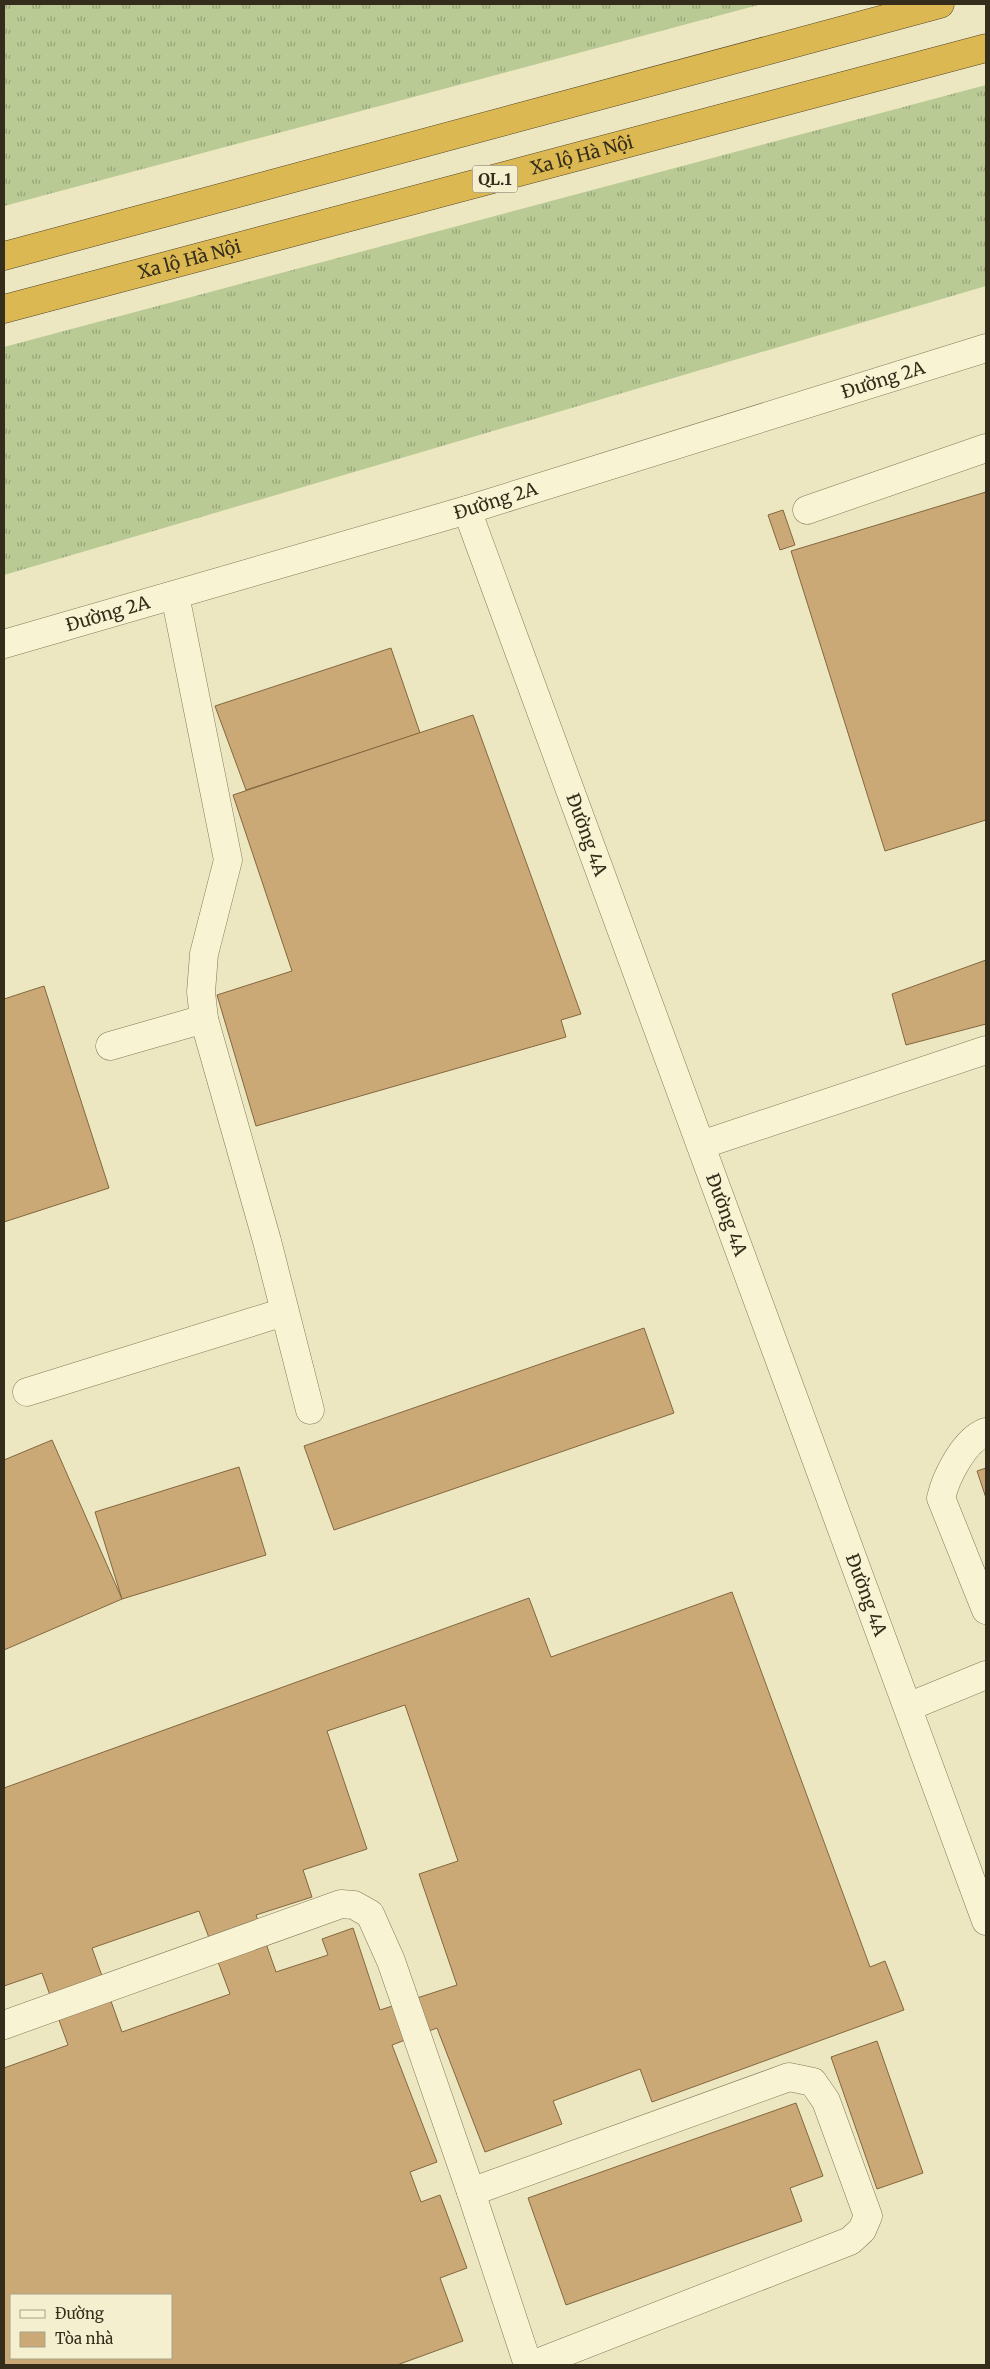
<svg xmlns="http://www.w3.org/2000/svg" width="990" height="2369" font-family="Merriweather,serif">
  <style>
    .grass { fill: url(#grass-tufts) }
    .building { fill: #caa976; stroke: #83673f; fill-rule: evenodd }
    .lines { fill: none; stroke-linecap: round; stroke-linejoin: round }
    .minor-casing { stroke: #857858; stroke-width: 29 }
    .highway-casing { stroke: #52452d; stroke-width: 29 }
    .minor { stroke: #f8f3d2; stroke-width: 28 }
    .highway { stroke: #dbb851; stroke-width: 28 }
    .labels { text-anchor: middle; stroke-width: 4.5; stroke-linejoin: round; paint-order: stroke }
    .shield { fill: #f4f0cf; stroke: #6e6852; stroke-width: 1 }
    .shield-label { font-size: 16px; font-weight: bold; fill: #342d1c }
    .street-label { font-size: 18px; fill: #342d1c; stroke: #f4f0cf }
  </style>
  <defs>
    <pattern id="grass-tufts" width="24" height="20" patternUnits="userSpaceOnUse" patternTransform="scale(1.25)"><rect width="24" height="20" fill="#b9ca94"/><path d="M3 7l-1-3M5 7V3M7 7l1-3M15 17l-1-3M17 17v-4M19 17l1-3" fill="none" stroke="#97a478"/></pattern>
  </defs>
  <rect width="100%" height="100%" fill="#ece7c0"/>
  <g class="grass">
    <path d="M4 4H762L4 206Z"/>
    <path d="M986 85V286L4 575V347Z"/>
  </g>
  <g class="building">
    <path d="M986 492V820L885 851 791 551Z"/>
    <path d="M783 510 795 545 780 550 768 515Z"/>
    <path d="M391 648 420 733 246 790 215 706Z"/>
    <path d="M473 715 581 1014 561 1020 566 1037 256 1126 217 995 292 971 233 795Z"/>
    <path d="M986 960V1024L906 1045 892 994Z"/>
    <path d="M44 986 109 1188 4 1222V999Z"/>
    <path d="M644 1328 674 1413 334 1530 304 1446Z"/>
    <path d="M52 1440 122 1599 4 1650V1460Z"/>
    <path d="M239 1467 266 1555 122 1599 95 1512Z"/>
    <path d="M986 1468V1498L977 1471Z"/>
    <path d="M732 1592 870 1967 885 1961 904 2010 652 2102 640 2069 553 2101 562 2124 485 2152 437 2028 392 2045 437 2162 410 2172 421 2202 440 2195 467 2268 440 2278 463 2341 397 2365H4V2068L68 2045 42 1973 4 1986V1788L529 1598 551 1657ZM405 1705 458 1861 419 1874 457 1985 380 2010 353 1928 322 1939 328 1955 276 1972 256 1915 312 1897 303 1870 367 1849 327 1731ZM199 1911 230 1994 122 2032 92 1948ZM11 2295H171V2358H11Z"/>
    <path d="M877 2041 923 2173 877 2189 831 2057Z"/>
    <path d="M796 2103 823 2176 790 2188 802 2221 566 2305 528 2198Z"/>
  </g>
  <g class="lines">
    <defs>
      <g id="minor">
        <path id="s1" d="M467 510 986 1921"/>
        <path d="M807 510 986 448"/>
        <path d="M175 595 228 860 204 954 201 992 204 1019 267 1241 310 1410"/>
        <path id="s2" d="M4 644 467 510 986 348"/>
        <path d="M110 1046 204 1019"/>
        <path d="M701 1145 986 1050"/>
        <path d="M27 1392 284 1312"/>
        <path d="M986 1432C964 1440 946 1477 941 1498L986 1610"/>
        <path d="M908 1707 986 1675"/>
        <path d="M4 2025 341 1904 354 1905 370 1914 391 1961 471 2192 528 2365"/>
        <path d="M471 2192 789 2077 813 2082 826 2101 868 2216 862 2230 850 2241 532 2365"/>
      </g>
      <g id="highway">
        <path d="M4 256 940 4"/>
        <path id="s3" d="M4 309 986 48"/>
      </g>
    </defs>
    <use href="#minor" class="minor-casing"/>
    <use href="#highway" class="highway-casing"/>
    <use href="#minor" class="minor"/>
    <use href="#highway" class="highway"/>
  </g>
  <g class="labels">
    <rect class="shield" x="472.5" y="165.5" width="45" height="27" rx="4"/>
    <g class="shield-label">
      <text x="495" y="185">QL.1</text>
    </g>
    <g class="street-label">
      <text dy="6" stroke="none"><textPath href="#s3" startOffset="598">Xa lộ Hà Nội</textPath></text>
      <text dy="6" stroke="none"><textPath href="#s3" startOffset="192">Xa lộ Hà Nội</textPath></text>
      <text dy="6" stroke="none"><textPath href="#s2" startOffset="918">Đường 2A</textPath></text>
      <text dy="6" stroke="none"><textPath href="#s2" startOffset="512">Đường 2A</textPath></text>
      <text dy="6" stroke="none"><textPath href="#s2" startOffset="108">Đường 2A</textPath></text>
      <text dy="6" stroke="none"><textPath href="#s1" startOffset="346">Đường 4A</textPath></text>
      <text dy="6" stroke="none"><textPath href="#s1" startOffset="751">Đường 4A</textPath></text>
      <text dy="6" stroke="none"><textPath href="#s1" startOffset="1156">Đường 4A</textPath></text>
    </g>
  </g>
  <rect width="990" height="2369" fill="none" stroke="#342d1c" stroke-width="10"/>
  <rect x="10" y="2294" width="162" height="65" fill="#f4f0cf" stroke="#a7a287"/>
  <rect x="20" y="2310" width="25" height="8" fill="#f8f3d2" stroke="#a7a287"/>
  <text x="55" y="2319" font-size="15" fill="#342d1c">Đường</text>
  <rect x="20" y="2332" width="25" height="15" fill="#caa976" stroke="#a7a287"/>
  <text x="55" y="2344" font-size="15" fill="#342d1c">Tòa nhà</text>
</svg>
